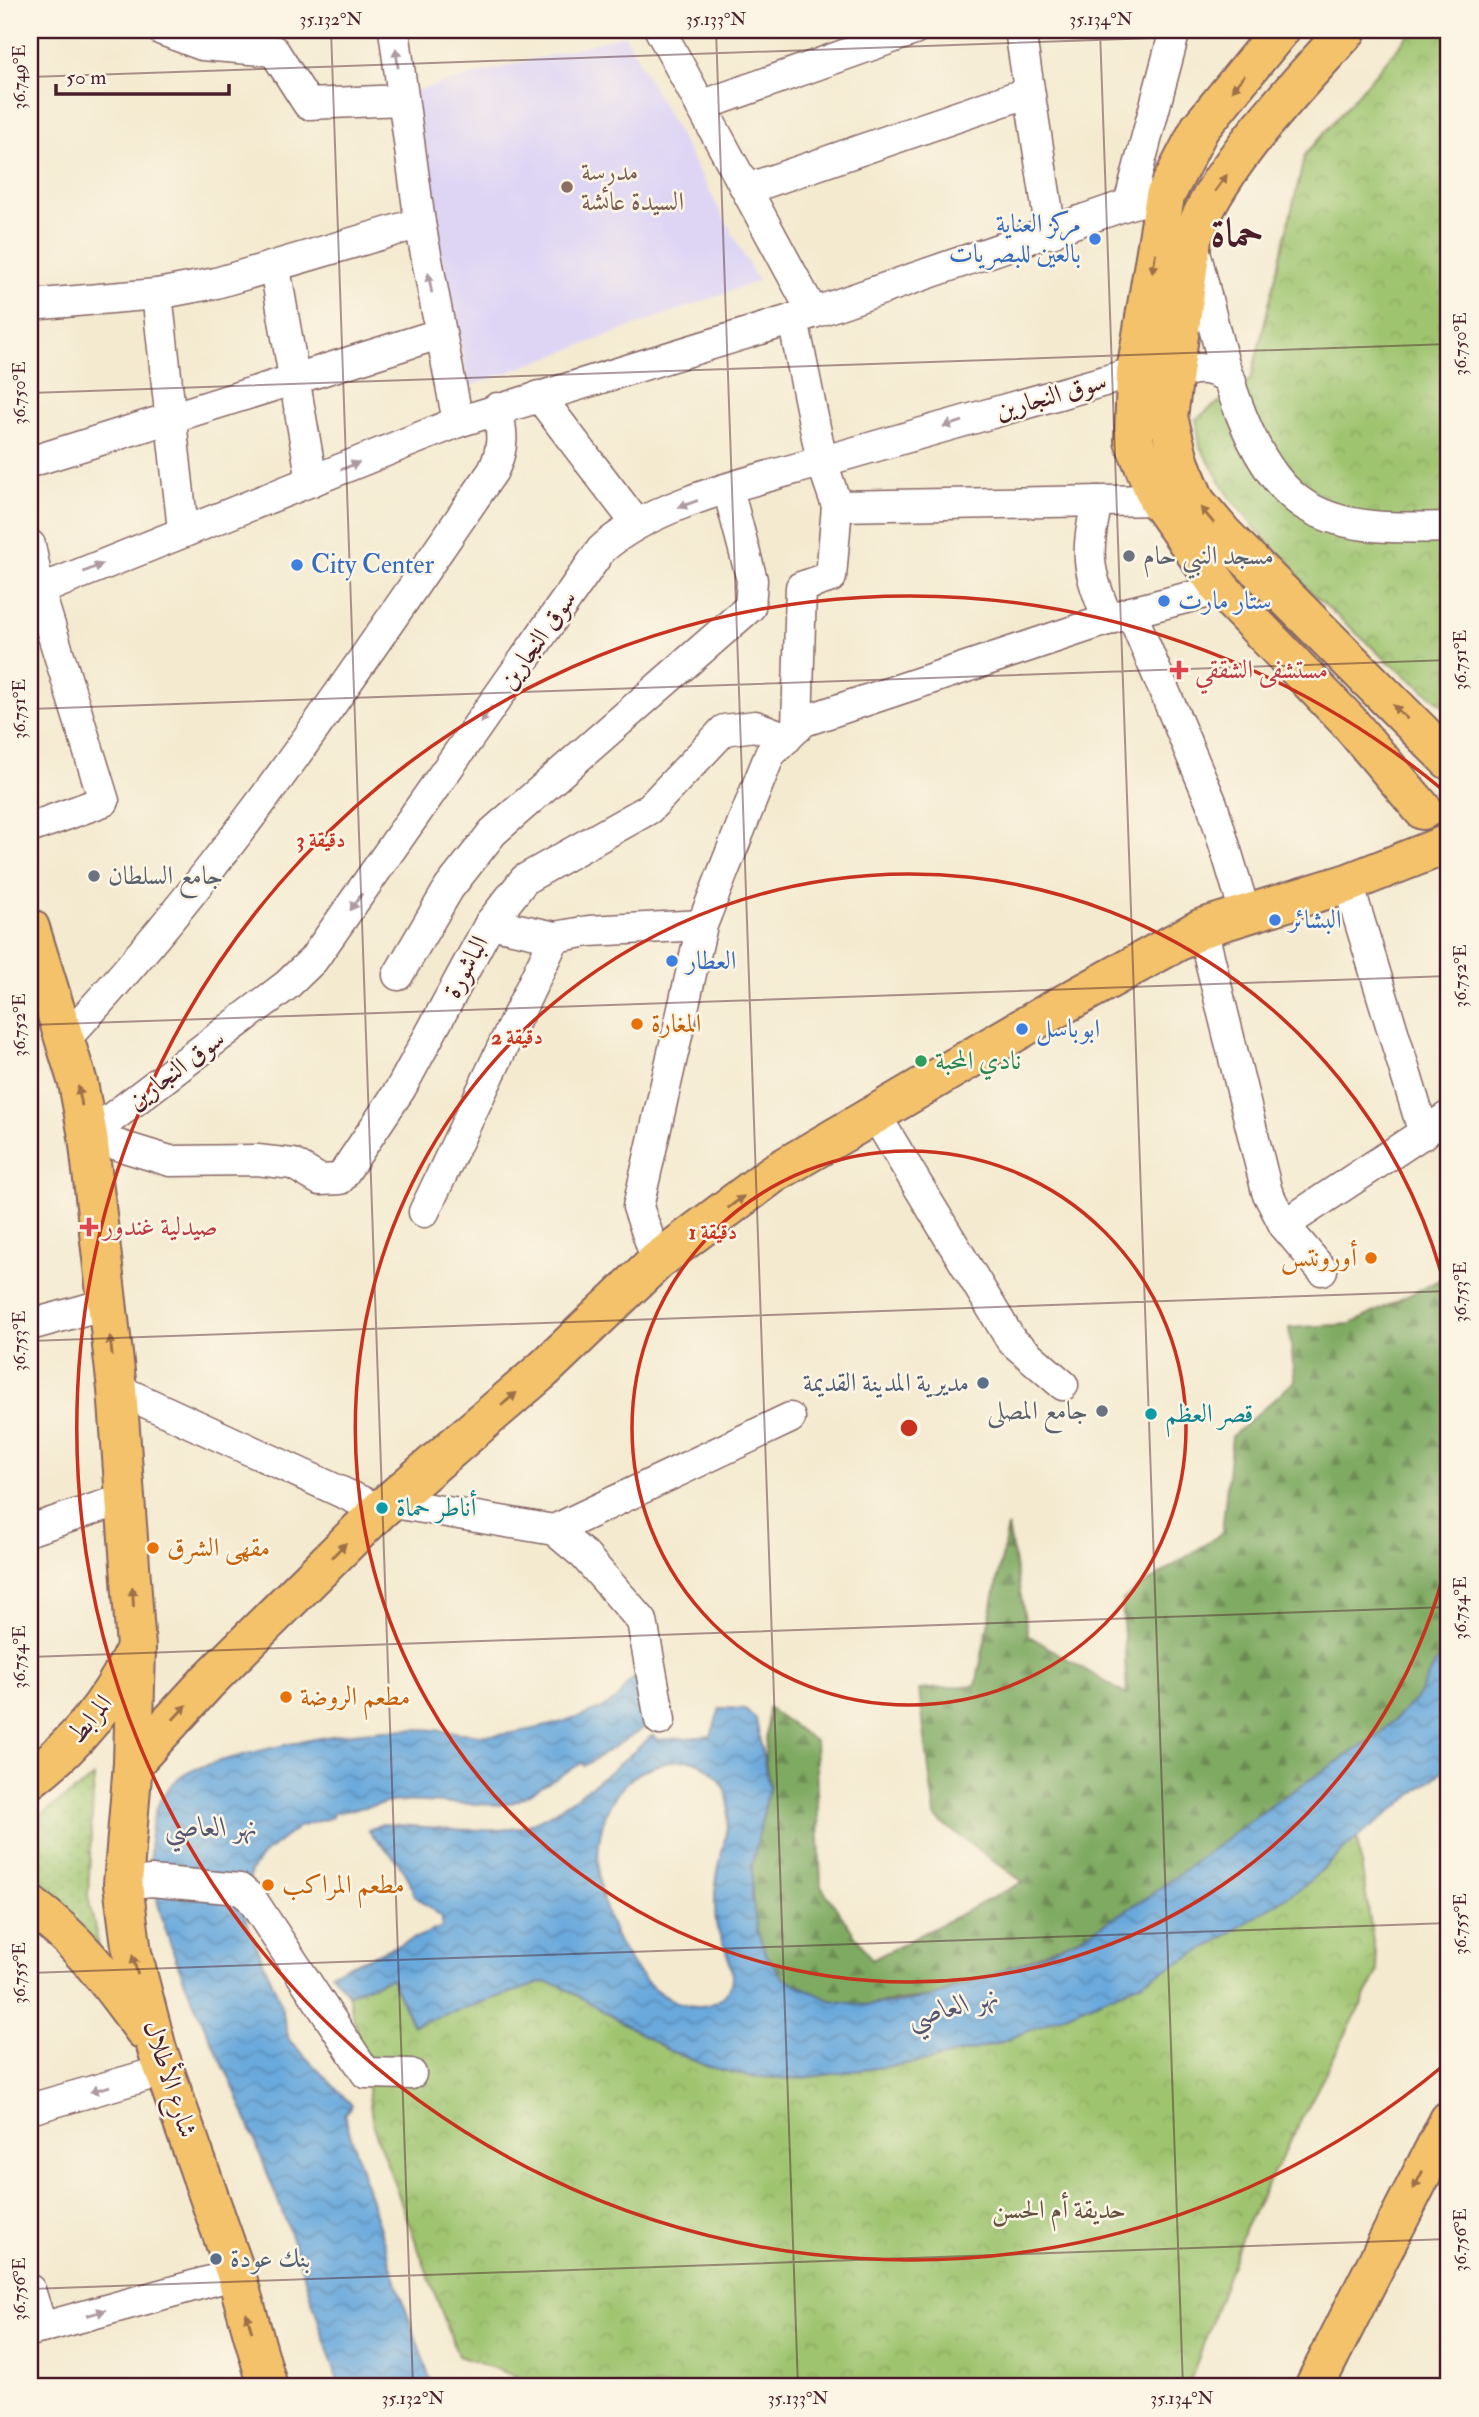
<svg xmlns="http://www.w3.org/2000/svg" width="1479" height="2417" font-family="'IM FELL Double Pica',Amiri,serif">
	<defs>
		<pattern id="grass-dots" width="8" height="8" patternUnits="userSpaceOnUse" patternTransform="scale(1.75)"><rect width="8" height="8" fill="#9fc46f"/><path d="M2 2h.1M6 6h.1" fill="none" stroke="#8aa860" stroke-width="1.8" stroke-linecap="round"/></pattern>
		<pattern id="forest-firs" width="22" height="20" patternUnits="userSpaceOnUse" patternTransform="scale(1.75)"><rect width="22" height="20" fill="#7faa62"/><path d="M5 1l3.5 6h-7zM16 11l3.5 6h-7z" fill="#6a8a51"/></pattern>
		<pattern id="park-crowns" width="20" height="18" patternUnits="userSpaceOnUse" patternTransform="scale(1.75)"><rect width="20" height="18" fill="#9fc46f"/><path d="M2 6a3 3 0 1 1 6 0M12 15a3 3 0 1 1 6 0" fill="none" stroke="#8aa860"/></pattern>
		<pattern id="water-waves" width="16" height="10" patternUnits="userSpaceOnUse" patternTransform="scale(1.75)"><rect width="16" height="10" fill="#69a9dc"/><path d="M0 5q4-4 8 0t8 0" fill="none" stroke="#5889b3"/></pattern>
	</defs>
	<rect width="100%" height="100%" fill="#fcf5e5"/>
	<filter id="ink" filterUnits="userSpaceOnUse"><feTurbulence type="fractalNoise" baseFrequency=".0143" numOctaves="2"/><feDisplacementMap in="SourceGraphic" scale="14" xChannelSelector="R" yChannelSelector="G"/><feConvolveMatrix kernelMatrix="1 2 1 2 8 2 1 2 1" color-interpolation-filters="sRGB"/></filter>
	<filter id="wash" filterUnits="userSpaceOnUse"><feTurbulence type="fractalNoise" baseFrequency=".00686" numOctaves="4" result="noise"/><feDisplacementMap in="SourceGraphic" scale="28" xChannelSelector="R" yChannelSelector="G"/><feGaussianBlur stdDeviation="1.57" result="paint"/><feColorMatrix in="noise" values="0 0 0 0 0 0 0 0 0 0 0 0 0 0 0 0 0 1.4 0 .05"/><feComposite in="paint" operator="in"/></filter>
	<g filter="url(#wash)">
		<rect width="100%" height="100%" fill="#f4ead0"/>
		<polygon fill="#ded5f5" points="625,35 758,281 470,386 407,93"/>
		<polygon fill="url(#grass-dots)" stroke="#74724d" stroke-width="2" points="94,1777 88,1896 105,1976 30,1892 30,1823"/>
		<polygon fill="url(#forest-firs)" stroke="#646446" stroke-width="2" points="1449,1275 1449,1637 1446,1647 1417,1698 1381,1733 1279,1800 1148,1897 1083,1936 981,1981 932,1997 864,2005 829,2000 805,1991 782,1977 766,1954 757,1930 752,1898 752,1865 769,1787 765,1759 768,1708 815,1741 821,1886 872,1960 1023,1882 935,1818 919,1690 976,1685 1008,1527 1028,1635 1127,1695 1122,1600 1222,1533 1232,1436 1295,1381 1289,1328 1351,1324"/>
		<g fill="url(#park-crowns)" stroke="#74724d" stroke-width="2">
			<polygon points="1413,30 1449,30 1449,710 1384,658 1303,585 1231,499 1200,447 1196,419 1251,379 1305,155"/>
			<polygon points="1357,1838 1378,1972 1245,2228 1188,2387 518,2387 516,2376 458,2356 373,2126 366,2073 348,1994 391,1978 413,2025 544,1982 560,1985 668,2050 710,2067 747,2076 795,2079 927,2061 997,2044 1138,1984 1304,1886"/>
		</g>
		<g fill="url(#water-waves)" stroke="#5a6484" stroke-width="2" fill-rule="evenodd">
			<path d="M 1449,1637 L 1449,1766 L 1357,1838 L 1304,1886 L 1203,1950 L 1138,1984 L 997,2044 L 927,2061 L 795,2079 L 747,2076 L 710,2067 L 668,2050 L 560,1985 L 544,1982 L 413,2025 L 391,1978 L 348,1994 L 331,1973 L 442,1927 L 442,1917 L 413,1895 C 411,1869 385,1849 368,1830 L 382,1824 C 424,1826 469,1833 511,1829 C 553,1824 620,1763 653,1735 L 659,1740 L 711,1736 L 720,1708 L 745,1709 L 756,1719 L 769,1787 L 752,1865 L 752,1898 L 757,1930 L 766,1954 L 782,1977 L 829,2000 L 864,2005 L 900,2003 L 932,1997 L 1031,1960 L 1083,1936 L 1148,1897 L 1279,1800 L 1381,1733 L 1417,1698 ZM 691,1760 C 708,1766 723,1778 727,1796 C 734,1824 715,1866 715,1896 C 715,1906 715,1919 717,1928 C 722,1944 736,1966 731,1984 C 728,1993 717,2003 708,2005 C 607,2023 530,1763 691,1760 Z"/>
			<path d="M 638,1677 L 641,1717 L 647,1726 L 584,1766 L 582,1763 L 517,1801 L 503,1805 L 396,1801 L 334,1813 L 333,1817 L 298,1827 L 263,1854 L 251,1871 L 244,1909 L 249,1928 L 280,2001 L 289,2040 L 352,2105 L 344,2114 L 395,2278 L 433,2387 L 340,2387 C 318,2323 300,2256 275,2193 C 261,2157 248,2121 233,2086 C 203,2019 94,1826 187,1773 C 205,1763 227,1760 247,1754 C 303,1740 358,1729 416,1729 C 446,1729 475,1738 506,1734 C 533,1730 593,1717 615,1700 C 624,1693 626,1680 638,1677 Z"/>
		</g>
	</g>
	<g filter="url(#ink)">
		<g fill="none" stroke-linecap="round" stroke-linejoin="round">
			<g stroke="#866665" stroke-width="33">
				<g id="minor">
					<polyline points="162,30 202,45 274,51 308,104 402,100"/>
					<polyline points="394,30 420,223 458,422"/>
					<polyline points="660,30 813,313"/>
					<polyline points="1020,30 1051,233"/>
					<polyline points="701,106 914,30"/>
					<polyline points="747,189 1029,92"/>
					<polyline points="1129,204 1175,30"/>
					<path d="M 1194,248 C 1215,323 1237,466 1308,507 C 1349,531 1403,528 1449,527"/>
					<polyline points="275,268 312,481"/>
					<polyline points="157,294 183,530"/>
					<polyline points="30,305 157,294 216,283 420,223"/>
					<polyline points="793,319 822,462 837,506 831,577 801,587 797,728"/>
					<path d="M 1171,380 C 1191,365 1211,365 1231,381"/>
					<polyline points="539,396 636,523"/>
					<polyline points="30,462 439,334"/>
					<path d="M 1097,501 C 1085,559 1087,566 1108,620"/>
					<polyline points="837,506 1158,500"/>
					<polyline points="30,545 39,590 104,801 30,828"/>
					<polyline points="30,594 458,422 813,313 1129,204 1165,196"/>
					<polyline points="1131,612 1212,804 1245,913"/>
					<polyline points="1348,883 1424,1134"/>
					<polyline points="490,923 555,937 589,931 702,925"/>
					<polyline points="1202,928 1267,1192 1284,1225 1322,1270"/>
					<polyline points="398,975 449,888 493,832 750,607 752,580 728,489"/>
					<path d="M 66,1038 C 229,865 358,666 493,471 C 504,448 503,433 497,408"/>
					<polyline points="876,1116 1011,1340 1063,1385"/>
					<path d="M 88,1136 L 287,985 L 313,960 L 601,550 C 655,500 767,478 838,457 C 937,429 1037,400 1136,372"/>
					<polyline points="88,1136 170,1161 257,1160 293,1164 320,1180 340,1179 401,1088 490,923 525,879 649,809 724,730 755,726 787,738"/>
					<polyline points="424,1212 555,937"/>
					<polyline points="1284,1225 1449,1116"/>
					<polyline points="657,1261 638,1207 702,925 770,754 804,721 1131,612 1221,589"/>
					<polyline points="30,1325 106,1304"/>
					<polyline points="117,1389 380,1510"/>
					<polyline points="388,1502 554,1530 584,1555 642,1621 660,1720"/>
					<polyline points="30,1530 127,1498"/>
					<polyline points="554,1530 790,1418"/>
					<polyline points="123,1884 151,1881 240,1889 251,1898 366,2073 411,2074"/>
					<polyline points="30,2109 166,2070"/>
					<polyline points="30,2290 42,2328"/>
					<polyline points="30,2331 236,2274"/>
				</g>
			</g>
			<g stroke="#866665" stroke-width="42">
				<g id="major">
					<polyline points="1280,30 1200,128 1165,196 1136,372 1134,441 1158,500 1221,589 1348,721 1423,810"/>
					<path d="M 1347,30 C 1295,89 1218,165 1192,239 L 1168,417 L 1180,464 L 1196,502 L 1223,534 L 1449,760"/>
					<polyline points="30,928 78,1083 88,1136 117,1389 136,1647 133,1763 123,1884 132,1953 157,2049 236,2274 268,2387"/>
					<polyline points="133,1763 208,1681 380,1510 544,1369 657,1261 773,1174 1048,1013 1202,928 1348,883 1445,845"/>
					<path d="M 30,1779 C 76,1744 109,1704 134,1652"/>
					<path d="M 30,1905 C 80,1941 108,1981 144,2030"/>
					<polyline points="1314,2387 1449,2120"/>
				</g>
			</g>
			<use href="#minor" stroke="#fff" stroke-width="30"/>
			<use href="#major" stroke="#f3c26a" stroke-width="38"/>
		</g>
		<defs><path id="oneway-solid" d="M-6-.8H1V-3.2L6.5 0L1 3.2V.8H-6Z" transform="scale(1.75)"/></defs>
		<g fill="#ae9aa0">
			<use href="#oneway-solid" transform="translate(397 58) rotate(-96)"/>
			<use href="#oneway-solid" transform="translate(430 283) rotate(-100)"/>
			<use href="#oneway-solid" transform="translate(953 424) rotate(164)"/>
			<use href="#oneway-solid" transform="translate(350 466) rotate(-22)"/>
			<use href="#oneway-solid" transform="translate(688 504) rotate(160)"/>
			<use href="#oneway-solid" transform="translate(93 568) rotate(-23)"/>
			<use href="#oneway-solid" transform="translate(486 715) rotate(125)"/>
			<use href="#oneway-solid" transform="translate(356 902) rotate(125)"/>
			<use href="#oneway-solid" transform="translate(100 2089) rotate(164)"/>
			<use href="#oneway-solid" transform="translate(96 2313) rotate(-16)"/>
		</g>
		<g fill="#9e704a">
			<use href="#oneway-solid" transform="translate(1238 83) rotate(130)"/>
			<use href="#oneway-solid" transform="translate(1221 183) rotate(-54)"/>
			<use href="#oneway-solid" transform="translate(1154 263) rotate(99)"/>
			<use href="#oneway-solid" transform="translate(1207 515) rotate(-130)"/>
			<use href="#oneway-solid" transform="translate(1400 712) rotate(-136)"/>
			<use href="#oneway-solid" transform="translate(80 1096) rotate(-101)"/>
			<use href="#oneway-solid" transform="translate(736 1202) rotate(-37)"/>
			<use href="#oneway-solid" transform="translate(111 1346) rotate(-97)"/>
			<use href="#oneway-solid" transform="translate(509 1399) rotate(-40)"/>
			<use href="#oneway-solid" transform="translate(339 1550) rotate(-45)"/>
			<use href="#oneway-solid" transform="translate(133 1597) rotate(-93)"/>
			<use href="#oneway-solid" transform="translate(180 1712) rotate(-47)"/>
			<use href="#oneway-solid" transform="translate(135 1965) rotate(-105)"/>
			<use href="#oneway-solid" transform="translate(1418 2180) rotate(117)"/>
			<use href="#oneway-solid" transform="translate(249 2322) rotate(-106)"/>
		</g>
	</g>
	<path fill="none" stroke="#4a1f2b" stroke-width="2" stroke-opacity="0.45" d="M 331,30 L 413,2387M 716,30 L 798,2387M 1100,30 L 1183,2387M 30,77 L 1386,30M 30,393 L 1449,344M 30,709 L 1449,660M 30,1025 L 1449,976M 30,1341 L 1449,1291M 30,1657 L 1449,1607M 30,1973 L 1449,1923M 30,2289 L 1449,2239"/>
	<g fill="none" stroke="#c8321e" stroke-width="3.5">
		<circle cx="909" cy="1428" r="277"/>
		<path d="M1449 1553A554 554 0 1 1 1449 1303"/>
		<path d="M1444 2065A832 832 0 1 1 1444 791"/>
	</g>
	<circle fill="#8d6e63" stroke="#fcf5e5" stroke-width="2.5" cx="567" cy="187" r="7"/>
	<g fill="#3f7fe0" stroke="#fcf5e5" stroke-width="2.5">
		<circle cx="1095" cy="239" r="7"/>
		<circle cx="297" cy="565" r="7"/>
		<circle cx="1164" cy="601" r="7"/>
		<circle cx="1275" cy="920" r="7"/>
		<circle cx="672" cy="961" r="7"/>
		<circle cx="1022" cy="1029" r="7"/>
	</g>
	<g fill="#6b7280" stroke="#fcf5e5" stroke-width="2.5">
		<circle cx="1129" cy="556" r="7"/>
		<circle cx="94" cy="876" r="7"/>
		<circle cx="1102" cy="1411" r="7"/>
	</g>
	<g fill="#e0444e" stroke="#fcf5e5" stroke-width="2.5">
		<path d="M1175.5 659.5h7v7h7v7h-7v7h-7v-7h-7v-7h7z"/>
		<path d="M85.5 1216.5h7v7h7v7h-7v7h-7v-7h-7v-7h7z"/>
	</g>
	<g fill="#e8710a" stroke="#fcf5e5" stroke-width="2.5">
		<circle cx="637" cy="1024" r="7"/>
		<circle cx="1371" cy="1258" r="7"/>
		<circle cx="153" cy="1548" r="7"/>
		<circle cx="286" cy="1697" r="7"/>
		<circle cx="268" cy="1885" r="7"/>
	</g>
	<circle fill="#2e9e5b" stroke="#fcf5e5" stroke-width="2.5" cx="921" cy="1061" r="7"/>
	<g fill="#5c6f8a" stroke="#fcf5e5" stroke-width="2.5">
		<circle cx="983" cy="1383" r="7"/>
		<circle cx="216" cy="2259" r="7"/>
	</g>
	<g fill="#0f9aa8" stroke="#fcf5e5" stroke-width="2.5">
		<circle cx="1151" cy="1414" r="7"/>
		<circle cx="382" cy="1508" r="7"/>
	</g>
	<g text-anchor="middle" dominant-baseline="central" stroke-width="5" stroke-linejoin="round" paint-order="stroke">
		<g font-size="26" fill="#785e54" stroke="#fcf5e5" text-anchor="start">
			<text x="581" y="172">مدرسة<tspan x="581" dy="30">السيدة عائشة</tspan></text>
		</g>
		<g font-size="26" fill="#366cbe" stroke="#fcf5e5" text-anchor="start">
			<text x="1081" y="224" text-anchor="end">مركز العناية<tspan x="1081" dy="30">بالعين للبصريات</tspan></text>
			<text x="311" y="565">City Center</text>
			<text x="1178" y="601">ستار مارت</text>
			<text x="1289" y="920">البشائر</text>
			<text x="686" y="961">العطار</text>
			<text x="1036" y="1029">ابوباسل</text>
		</g>
		<g font-size="26" fill="#4a1f2b" stroke="#fcf5e5">
			<text transform="translate(1051 396) rotate(-16)">سوق النجارين</text>
			<text transform="translate(538 640) rotate(-55)">سوق النجارين</text>
			<text transform="translate(466 967) rotate(-62)">الباشورة</text>
			<text transform="translate(176 1070) rotate(-37)">سوق النجارين</text>
			<text transform="translate(90 1719) rotate(-51)">المرابط</text>
			<text transform="translate(170 2079) rotate(72)">شارع الأطلال</text>
		</g>
		<g font-size="26" fill="#5b616d" stroke="#fcf5e5" text-anchor="start">
			<text x="1143" y="556">مسجد النبي حام</text>
			<text x="108" y="876">جامع السلطان</text>
			<text x="1088" y="1411" text-anchor="end">جامع المصلى</text>
		</g>
		<g font-size="26" fill="#be3a42" stroke="#fcf5e5" text-anchor="start">
			<text x="1195" y="670">مستشفى الشققي</text>
			<text x="103" y="1227">صيدلية غندور</text>
		</g>
		<g font-size="26" fill="#c56008" stroke="#fcf5e5" text-anchor="start">
			<text x="651" y="1024">المغارة</text>
			<text x="1357" y="1258" text-anchor="end">أورونتس</text>
			<text x="167" y="1548">مقهى الشرق</text>
			<text x="300" y="1697">مطعم الروضة</text>
			<text x="282" y="1885">مطعم المراكب</text>
		</g>
		<g font-size="26" fill="#27864d" stroke="#fcf5e5" text-anchor="start">
			<text x="935" y="1061">نادي المحبة</text>
		</g>
		<g font-size="26" fill="#4e5e75" stroke="#fcf5e5" text-anchor="end">
			<text x="969" y="1383">مديرية المدينة القديمة</text>
			<text x="230" y="2259" text-anchor="start">بنك عودة</text>
		</g>
		<g font-size="26" fill="#0d838f" stroke="#fcf5e5" text-anchor="start">
			<text x="1165" y="1414">قصر العظم</text>
			<text x="396" y="1508">أناطر حماة</text>
		</g>
		<g font-size="26" fill="#64513f" stroke="#fcf5e5">
			<text x="1059" y="2210">حديقة أم الحسن</text>
		</g>
		<g font-size="28" font-style="italic" fill="#565672" stroke="#fcf5e5">
			<text x="211" y="1827">نهر العاصي</text>
			<text transform="translate(953 2007) rotate(-15)">نهر العاصي</text>
		</g>
		<g font-size="40" font-weight="bold" fill="#4a1f2b" stroke="#fcf5e5">
			<text x="1237" y="233">حماة</text>
		</g>
	</g>
	<circle cx="909" cy="1428" r="10" fill="#c8321e" stroke="#fcf5e5" stroke-width="3.5"/>
	<g font-size="21" text-anchor="middle" font-weight="bold" fill="#c8321e" stroke="#fcf5e5" stroke-width="5" stroke-linejoin="round" paint-order="stroke">
		<text x="321" y="847">3 دقيقة</text>
		<text x="517" y="1044">2 دقيقة</text>
		<text x="713" y="1239">1 دقيقة</text>
	</g>
	<rect width="1479" height="2417" fill="none" stroke="#fcf5e5" stroke-width="77"/>
	<path d="M56 84v10h173v-10" fill="none" stroke="#4a1f2b" stroke-width="3.5"/>
	<text x="66" y="84" font-size="21" fill="#4a1f2b" stroke="#fcf5e5" stroke-width="5" paint-order="stroke">50 m</text>
	<rect x="38" y="38" width="1402" height="2340" fill="none" stroke="#4a1f2b" stroke-width="2.5"/>
	<g font-size="18" text-anchor="middle" fill="#4a1f2b">
		<text x="331" y="25">35.132°N</text>
		<text x="716" y="25">35.133°N</text>
		<text x="1101" y="25">35.134°N</text>
		<text transform="translate(19 77) rotate(-90)" y="6">36.749°E</text>
		<text transform="translate(1460 344) rotate(-90)" y="6">36.750°E</text>
		<text transform="translate(19 393) rotate(-90)" y="6">36.750°E</text>
		<text transform="translate(1460 660) rotate(-90)" y="6">36.751°E</text>
		<text transform="translate(19 709) rotate(-90)" y="6">36.751°E</text>
		<text transform="translate(1460 976) rotate(-90)" y="6">36.752°E</text>
		<text transform="translate(19 1025) rotate(-90)" y="6">36.752°E</text>
		<text transform="translate(1460 1292) rotate(-90)" y="6">36.753°E</text>
		<text transform="translate(19 1341) rotate(-90)" y="6">36.753°E</text>
		<text transform="translate(1460 1608) rotate(-90)" y="6">36.754°E</text>
		<text transform="translate(19 1657) rotate(-90)" y="6">36.754°E</text>
		<text transform="translate(1460 1924) rotate(-90)" y="6">36.755°E</text>
		<text transform="translate(19 1973) rotate(-90)" y="6">36.755°E</text>
		<text transform="translate(1460 2240) rotate(-90)" y="6">36.756°E</text>
		<text transform="translate(19 2289) rotate(-90)" y="6">36.756°E</text>
		<text x="413" y="2404">35.132°N</text>
		<text x="798" y="2404">35.133°N</text>
		<text x="1182" y="2404">35.134°N</text>
	</g>
</svg>
